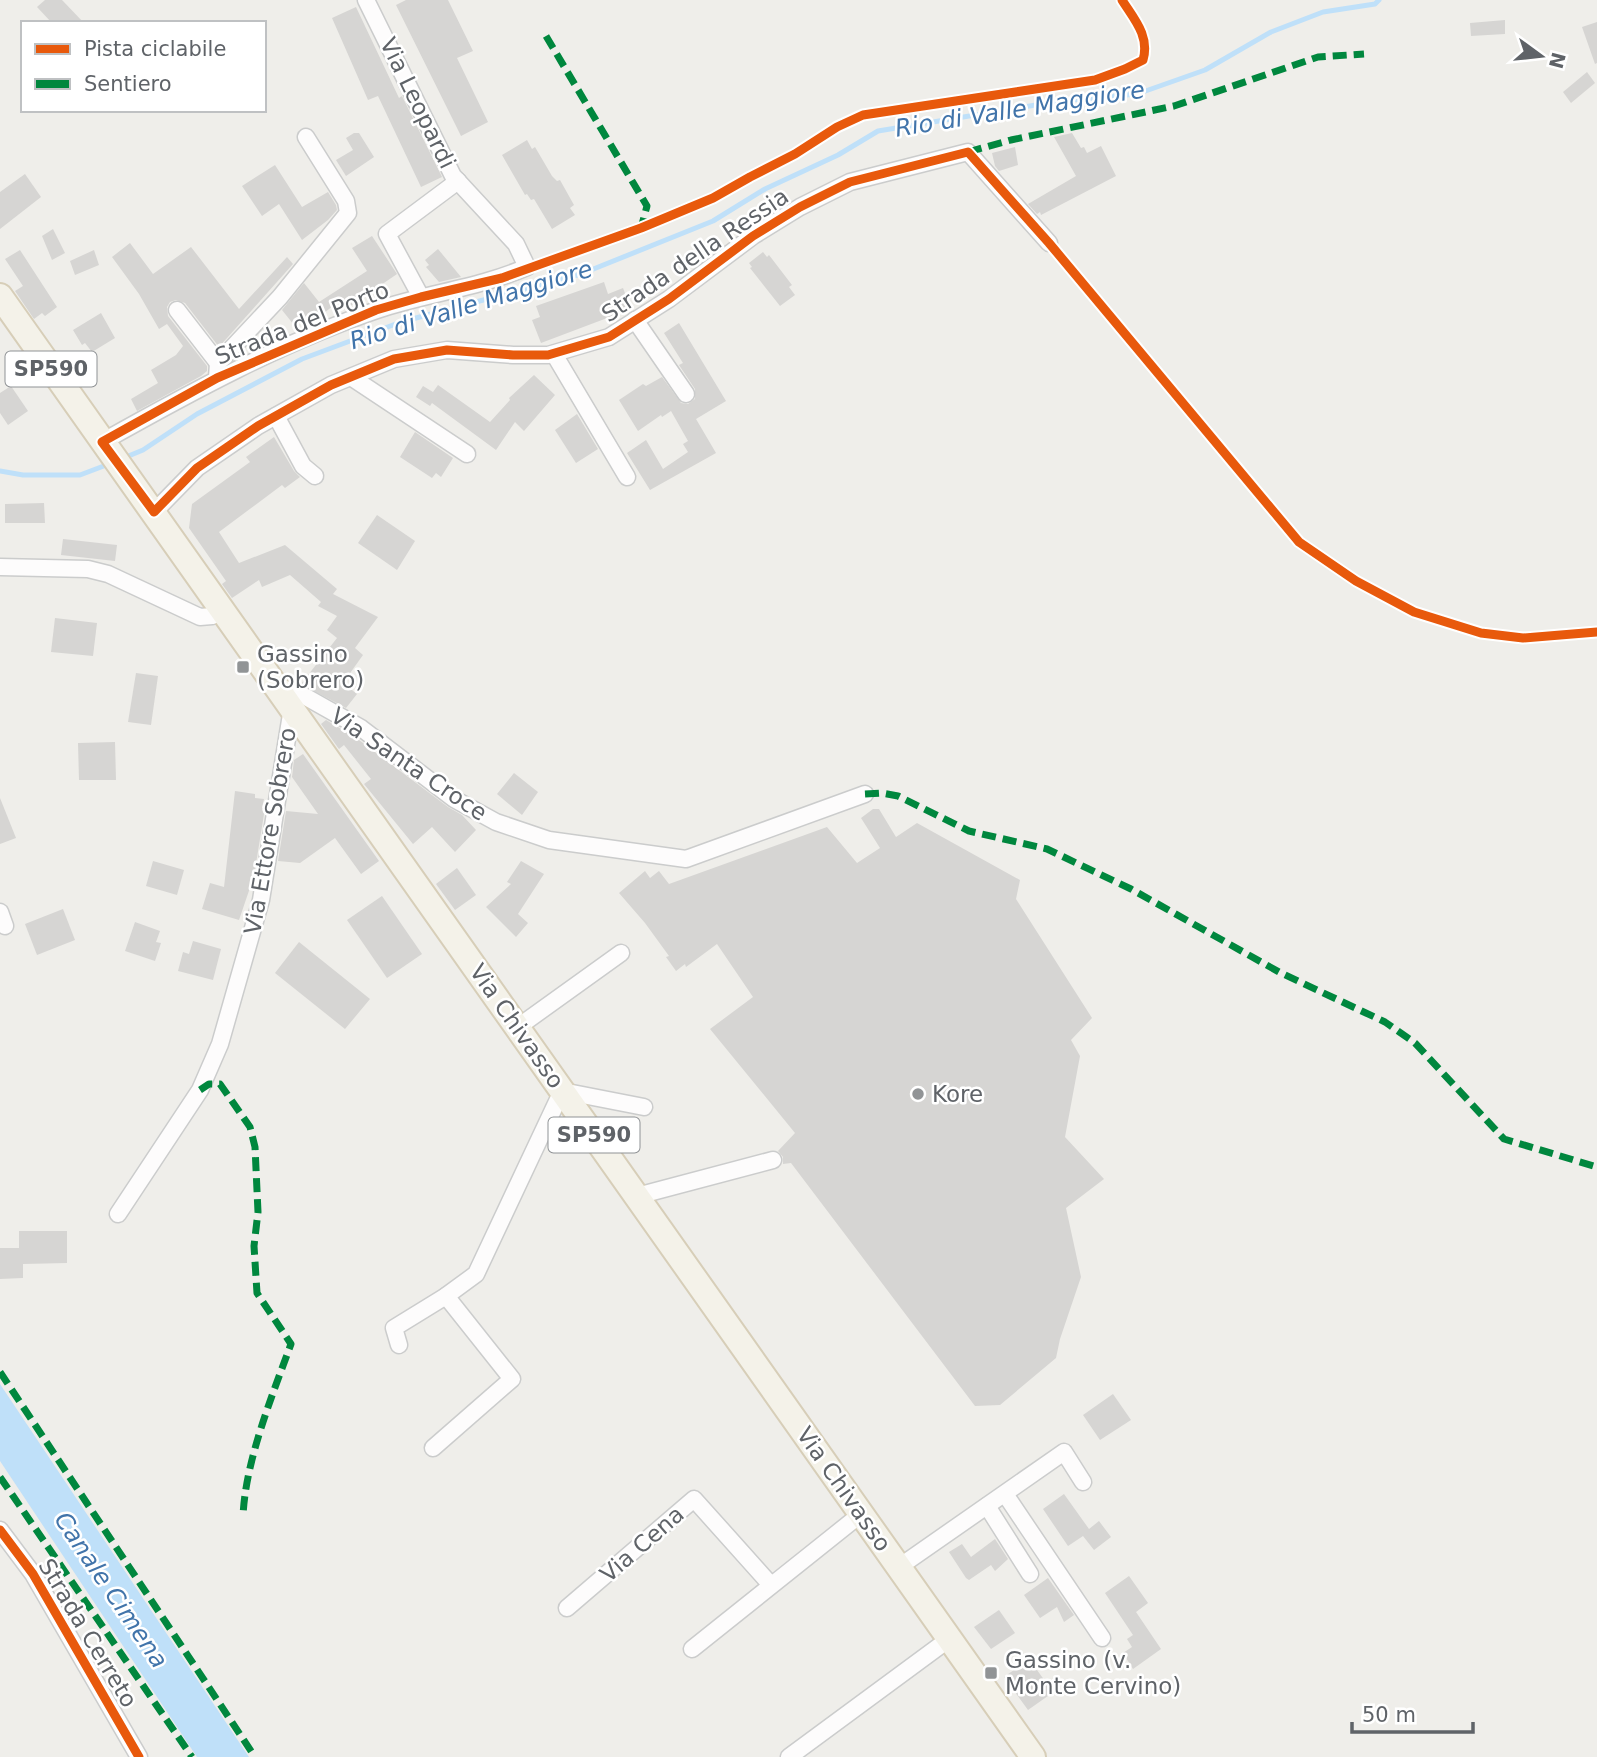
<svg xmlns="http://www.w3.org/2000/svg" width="1597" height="1757" font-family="'DejaVu Sans',sans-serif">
	<rect width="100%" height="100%" fill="#efeeea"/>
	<polygon fill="#bfe0f9" points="0,1384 249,1757 197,1757 0,1461"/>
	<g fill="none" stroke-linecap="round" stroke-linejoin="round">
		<g stroke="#bfe0f9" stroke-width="5">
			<polyline points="126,457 143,450 197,414 302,359 401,322 581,274 713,221 765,189 838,155 878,131 1060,101 1137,94 1205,70 1271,32 1323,12 1375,4 1379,0"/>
			<polyline points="0,471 23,475 80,475 109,464"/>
		</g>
	</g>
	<g fill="#d6d5d3">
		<polygon points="45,0 62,0 84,23 52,23 37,7"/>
		<polygon points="406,0 448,0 473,51 457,58 488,122 461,136 396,5"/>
		<polygon points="356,7 399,98 402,96 442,177 421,187 378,96 368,100 332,18"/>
		<polygon points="1505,20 1505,34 1471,36 1470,23"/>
		<polygon points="1597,22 1597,63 1595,64 1582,27"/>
		<polygon points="1587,72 1595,83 1571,103 1563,92"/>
		<polygon points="354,133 359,133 374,157 346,176 336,160 353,150 346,138"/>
		<polygon points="1072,133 1081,148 1084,147 1087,153 1101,146 1116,176 1041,215 1040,212 1037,214 1028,204 1076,176 1054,137"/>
		<polygon points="527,140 532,149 535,147 552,176 557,181 560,180 574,205 570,208 575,215 552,229 534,199 531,200 527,194 525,195 502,155"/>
		<polygon points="1015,147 1018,165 999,171 995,166 992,153"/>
		<polygon points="275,165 302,207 328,192 336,205 337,210 328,220 302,240 279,204 262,216 242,186"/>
		<polygon points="25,174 41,197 0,229 0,192"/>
		<polygon points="53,229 65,253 52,260 42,236"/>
		<polygon points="372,236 397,274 346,309 340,300 312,323 305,316 294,325 282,310 304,283 319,302 367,271 352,248"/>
		<polygon points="130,243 153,274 191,247 239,309 287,257 293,264 219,347 185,303 176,300 170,302 167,307 168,316 207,366 207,371 201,376 137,411 131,399 158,383 151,370 176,355 183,346 167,324 159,329 139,294 112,257"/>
		<polygon points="438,249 461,277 439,282 426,267 429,265 425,260"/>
		<polygon points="20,250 57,307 45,316 42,313 34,319 15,291 23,286 5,259"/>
		<polygon points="94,250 99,265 75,275 70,261"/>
		<polygon points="763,252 767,257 769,255 792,285 789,287 795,295 780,306 750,268 752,267 749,263"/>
		<polygon points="604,282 608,294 623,288 631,309 541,343 532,320 540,317 536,306"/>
		<polygon points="101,313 115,338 92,352 85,343 82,345 73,330"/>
		<polygon points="679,323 726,401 696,419 716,453 650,490 627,453 646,440 663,469 688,452 683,444 688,441 671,411 662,417 661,415 638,431 619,400 643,384 646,386 662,377 681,403 688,404 695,399 695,389 679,365 683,363 664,333"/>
		<polygon points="534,375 555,395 524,431 515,422 496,450 432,403 430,406 416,397 423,386 433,392 438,385 490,422 510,400 509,398"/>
		<polygon points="11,386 28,411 8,425 0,413 0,393"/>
		<polygon points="577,414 598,449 576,463 555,430"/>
		<polygon points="415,432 453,458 441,477 436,473 432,478 400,457"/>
		<polygon points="274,437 294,471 300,477 285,488 282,485 219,532 239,563 285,545 337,589 333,594 378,617 355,648 363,655 343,683 357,694 346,708 301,684 337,638 327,630 337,616 318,606 321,602 290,575 262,587 259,580 232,598 222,584 226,581 189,528 192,504 250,462 246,457"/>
		<polygon points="44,503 45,523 5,523 5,504"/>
		<polygon points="377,515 415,541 397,570 358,543"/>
		<polygon points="63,539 117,545 115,561 61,555"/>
		<polygon points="55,618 97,623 93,656 51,652"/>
		<polygon points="136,673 158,676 151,725 128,722"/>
		<polygon points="326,720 355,737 448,807 462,815 476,830 455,852 432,827 413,844 364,784 371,779 344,745 339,749 321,724"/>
		<polygon points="115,742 116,780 79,780 78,743"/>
		<polygon points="303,754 379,861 361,874 335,838 300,863 278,861 286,811 318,814 292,777 294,760"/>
		<polygon points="514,773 538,792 522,815 497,794"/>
		<polygon points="235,791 255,794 255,798 264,799 262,808 265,808 254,876 239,920 202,909 210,883 224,887"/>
		<polygon points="0,798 16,838 0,844"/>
		<polygon points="873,809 879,809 896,837 917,823 1020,880 1016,899 1092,1018 1071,1040 1080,1056 1065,1137 1104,1179 1066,1208 1081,1277 1060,1339 1056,1358 1000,1405 975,1406 791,1163 783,1164 783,1157 778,1151 795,1133 710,1029 753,997 717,944 686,967 685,964 676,971 666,957 669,956 645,923 619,893 645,871 650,878 659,871 669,884 827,827 857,863 880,848 861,818"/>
		<polygon points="153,861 184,870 177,895 146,886"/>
		<polygon points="521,861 544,874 518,914 528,923 516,937 486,907 511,884 507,882"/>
		<polygon points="457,868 476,895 455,910 436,884"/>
		<polygon points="382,896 422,954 387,978 347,920"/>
		<polygon points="63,909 75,940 37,955 25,924"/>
		<polygon points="135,922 160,931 156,942 161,943 155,961 125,951"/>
		<polygon points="193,941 221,949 213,980 178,971 183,952 189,954"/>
		<polygon points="299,942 370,999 345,1029 275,973"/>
		<polygon points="19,1231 67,1231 67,1263 23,1264 23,1278 0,1279 0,1248 19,1248"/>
		<polygon points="1113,1394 1131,1420 1100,1440 1083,1415"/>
		<polygon points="1064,1494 1089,1529 1099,1521 1111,1537 1094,1550 1083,1536 1068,1546 1043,1509"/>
		<polygon points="995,1539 1008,1559 995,1571 991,1565 969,1580 966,1578 949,1552 962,1544 971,1557"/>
		<polygon points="1129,1576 1148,1603 1136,1612 1161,1649 1133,1669 1123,1653 1132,1647 1127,1639 1133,1635 1105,1593"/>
		<polygon points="1048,1578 1074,1615 1064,1622 1057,1607 1040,1618 1024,1595"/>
		<polygon points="999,1610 1015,1633 991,1649 974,1627"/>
		<polygon points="1029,1659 1045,1681 1048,1680 1055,1691 1028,1710 1004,1677"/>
	</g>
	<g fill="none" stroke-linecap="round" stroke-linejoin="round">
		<g stroke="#cbcccc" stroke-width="19">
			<g id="minor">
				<polyline points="421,297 387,234 458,181"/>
				<polyline points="177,310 218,363"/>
				<polyline points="635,320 686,394"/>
				<polyline points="554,354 627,477"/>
				<polyline points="351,377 467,454"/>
				<polyline points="217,378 218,363 280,297 348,213 346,201 306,137"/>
				<polyline points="276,416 303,466 315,476"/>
				<path d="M 102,442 C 191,392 281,343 377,310 C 427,293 479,288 527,267 L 516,244 L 453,176 L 366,0"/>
				<polyline points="154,512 197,468 258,426 331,385 394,359 447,350 513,355 548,355 609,337 669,299 753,236 800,207 850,182 968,152 1049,243"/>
				<polyline points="0,567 88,569 108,574 200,617 212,616 224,611"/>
				<polyline points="277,686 306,697 361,728 454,799 496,822 549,840 686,859 865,794"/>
				<polyline points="0,912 5,926"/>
				<polyline points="518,1027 621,953"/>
				<polyline points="637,1196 773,1160"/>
				<polyline points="118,1214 200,1090 220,1044 261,900 292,708"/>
				<polyline points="399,1345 394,1328 446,1296 476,1274 562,1091 644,1107"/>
				<polyline points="433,1448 512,1379 446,1296"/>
				<polyline points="1005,1494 1102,1638"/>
				<polyline points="987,1506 1030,1574"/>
				<polyline points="0,1530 33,1574 139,1757"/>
				<polyline points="899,1567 1064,1452 1083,1482"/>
				<polyline points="567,1608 694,1499 771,1585"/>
				<polyline points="692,1649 861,1514"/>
				<polyline points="789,1757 949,1639"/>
			</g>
		</g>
		<g stroke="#d7ceb8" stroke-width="28">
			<polyline id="primary" points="0,296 1033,1757"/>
		</g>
		<use href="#minor" stroke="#fdfcfc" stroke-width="16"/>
		<use href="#primary" stroke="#f4f2e9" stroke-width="24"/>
		<g stroke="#00873e" stroke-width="7" stroke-dasharray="14 7" stroke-linecap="butt">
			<polyline points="546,36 647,206 641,228"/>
			<polyline points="968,152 1011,140 1174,106 1318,57 1364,54"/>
			<polyline points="865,794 882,793 898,796 969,831 1047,849 1131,889 1279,972 1385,1022 1415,1043 1504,1139 1597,1167"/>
			<path d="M 200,1090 L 209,1084 L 220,1084 L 250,1127 L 255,1147 L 258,1212 L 254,1246 L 257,1293 L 291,1344 C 272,1396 245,1462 243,1517"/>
			<polyline points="0,1372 255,1757"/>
			<polyline points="0,1477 192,1757"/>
		</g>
		<g stroke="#fff" stroke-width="13">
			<g id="cycleway">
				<path d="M 1122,0 C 1134,19 1150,36 1143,60 L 1125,69 L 1095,80 L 863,115 L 837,127 L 795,154 L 750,177 L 713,198 L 641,228 L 502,278 L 421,297 L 376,310 L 217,378 L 102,442 L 154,512 L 197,468 L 258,426 L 331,385 L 394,359 L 447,350 L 513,355 L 548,355 L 609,337 L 669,299 L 753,236 L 800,207 L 850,182 L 968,152 L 1049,243 L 1299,542 L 1356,581 L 1414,612 L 1481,633 L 1523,638 L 1597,632"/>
				<polyline points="0,1530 33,1574 139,1757"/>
			</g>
		</g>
		<use href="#cycleway" stroke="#e8590c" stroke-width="9"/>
	</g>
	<g fill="#919496" stroke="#fff" stroke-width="2.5">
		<rect x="236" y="660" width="14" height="14" rx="3.5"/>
		<circle cx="918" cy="1094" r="7"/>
		<rect x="984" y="1666" width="14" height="14" rx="3.5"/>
	</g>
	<g text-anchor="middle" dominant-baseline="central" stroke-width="5" stroke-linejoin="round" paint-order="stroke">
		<g fill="#fff" stroke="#8f9295" stroke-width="2">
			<rect x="5.5" y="351.5" width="91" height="35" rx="5"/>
			<rect x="548.5" y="1117.5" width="91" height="35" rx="5"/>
		</g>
		<g font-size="21" font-weight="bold" fill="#5f6368">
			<text x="51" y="369">SP590</text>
			<text x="594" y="1135">SP590</text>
		</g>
		<g font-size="23" fill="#5f6368" stroke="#fff">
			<text transform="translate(418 103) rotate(64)">Via Leopardi</text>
			<text transform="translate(695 255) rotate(-34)">Strada della Ressia</text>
			<text transform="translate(302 323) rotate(-22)">Strada del Porto</text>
			<text transform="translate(409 764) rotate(34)">Via Santa Croce</text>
			<text transform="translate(270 831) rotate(-80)">Via Ettore Sobrero</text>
			<text transform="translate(517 1026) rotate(55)">Via Chivasso</text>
			<text transform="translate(844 1489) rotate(55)">Via Chivasso</text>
			<text transform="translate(642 1544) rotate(-41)">Via Cena</text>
			<text transform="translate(88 1633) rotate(59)">Strada Cerreto</text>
		</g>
		<g font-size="23" fill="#5f6368" stroke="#fff" text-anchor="start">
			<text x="257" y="654">Gassino<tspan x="257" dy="26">(Sobrero)</tspan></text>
			<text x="932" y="1094">Kore</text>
			<text x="1005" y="1660">Gassino (v.<tspan x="1005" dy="26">Monte Cervino)</tspan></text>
		</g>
		<g font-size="24" font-style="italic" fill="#4174aa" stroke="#fff">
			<text transform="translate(1020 109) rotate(-9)">Rio di Valle Maggiore</text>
			<text transform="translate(471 305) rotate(-17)">Rio di Valle Maggiore</text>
			<text transform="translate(111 1590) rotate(56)">Canale Cimena</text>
		</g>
	</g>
	<rect x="21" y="21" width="245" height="91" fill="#ffffff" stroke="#bfc1c3" stroke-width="2"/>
	<rect x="35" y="44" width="35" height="10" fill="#e8590c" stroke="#bfc1c3" stroke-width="2"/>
	<text x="84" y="56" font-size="21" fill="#5f6368">Pista ciclabile</text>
	<rect x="35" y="79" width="35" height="10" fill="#00873e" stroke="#bfc1c3" stroke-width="2"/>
	<text x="84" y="91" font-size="21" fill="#5f6368">Sentiero</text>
	<g transform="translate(1541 56) rotate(105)" stroke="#ffffff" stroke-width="5" paint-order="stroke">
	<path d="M0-5L12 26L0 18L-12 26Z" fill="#5f6368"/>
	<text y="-10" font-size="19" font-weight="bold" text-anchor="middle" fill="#5f6368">N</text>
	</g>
	<path d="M1352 1722v10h121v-10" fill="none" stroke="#5f6368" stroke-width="3.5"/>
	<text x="1362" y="1722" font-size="21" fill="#5f6368" stroke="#ffffff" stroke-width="5" paint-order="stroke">50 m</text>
</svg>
